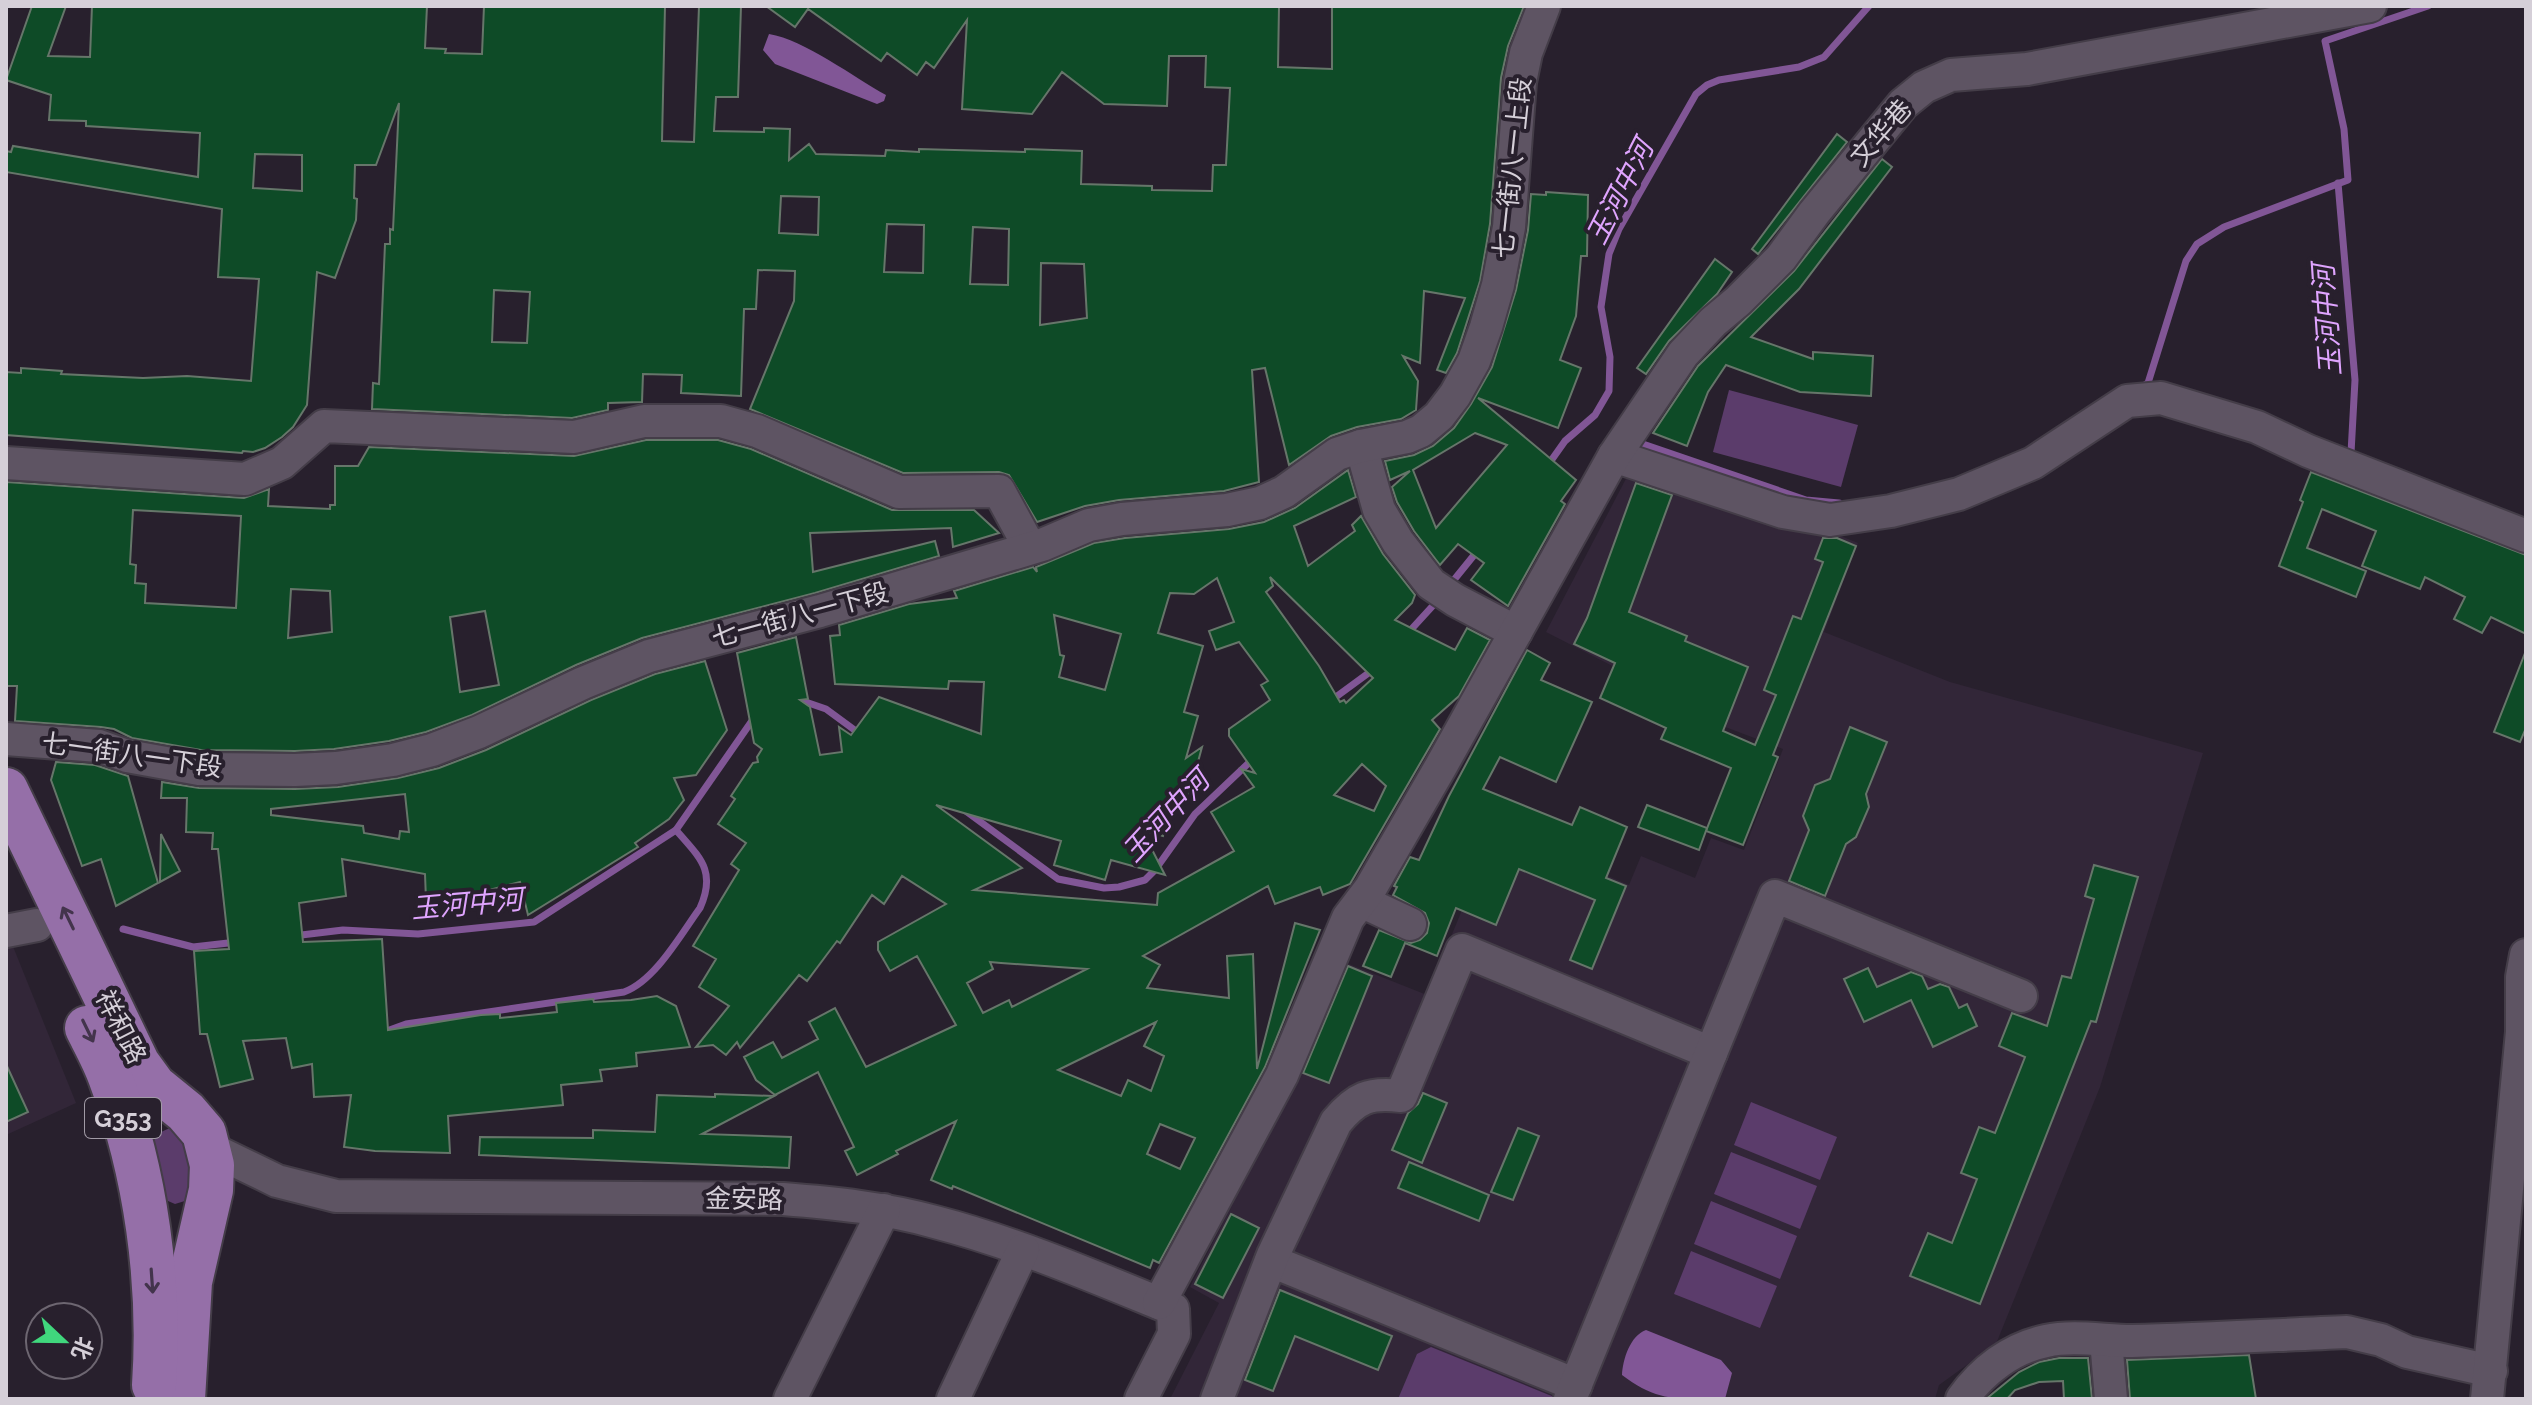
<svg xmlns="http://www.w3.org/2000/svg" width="2532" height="1405" font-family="Raleway,'Noto Sans SC',sans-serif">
	<rect width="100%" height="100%" fill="#28202d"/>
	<g fill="#322638">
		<polygon points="1630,471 1821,528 1858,543 1824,632 1950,682 2203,753 2100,1087 1996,1344 1939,1385 1935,1399 1170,1399 1219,1303 1190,1287 1299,1075 1344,962 1427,995 1462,910 1505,832 1629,885 1641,856 1695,878 1711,838 1744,850 1783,749 1678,709 1681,701 1546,632"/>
		<polygon points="10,939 76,1103 6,1135 6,940"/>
	</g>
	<g fill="#5b3c6b">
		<polygon points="1729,390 1858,425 1841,487 1713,452"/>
		<polygon points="1751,1102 1837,1137 1820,1180 1734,1145"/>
		<polygon points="174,1126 194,1136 188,1200 175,1204 161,1198 149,1147 159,1133"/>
		<polygon points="1731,1152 1817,1186 1800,1229 1714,1194"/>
		<polygon points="1711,1201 1797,1236 1780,1279 1694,1244"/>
		<polygon points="1691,1251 1777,1286 1760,1328 1674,1294"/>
		<polygon points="1431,1347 1554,1397 1554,1399 1398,1399 1417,1354"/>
	</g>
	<g fill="#815696">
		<path d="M 769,34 C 805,40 853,77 886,95 L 884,101 L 877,104 L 775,64 L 763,50 Z"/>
		<path d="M 1646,1330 L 1721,1360 L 1732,1373 L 1725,1399 C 1682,1399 1658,1403 1622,1375 C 1623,1359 1630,1336 1646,1330 Z"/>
	</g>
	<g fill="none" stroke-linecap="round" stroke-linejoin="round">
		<g stroke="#815696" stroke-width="7">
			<polyline points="2338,183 2355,380 2351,453"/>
			<polyline points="2142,387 2148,383 2186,261 2197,244 2224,227 2348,180 2344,129 2325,41 2428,6"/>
			<polyline points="1636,449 1640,443 1806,500 1839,503"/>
			<polyline points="1548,465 1565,441 1595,415 1609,391 1610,357 1601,307 1609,254 1619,229 1696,94 1707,85 1719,80 1799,67 1824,57 1869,6"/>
			<polyline points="1449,586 1479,549"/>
			<polyline points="1407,634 1439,599"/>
			<polyline points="794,698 826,709 860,734"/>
			<polyline points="1329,702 1374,669"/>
			<polyline points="963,809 1058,879 1104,888 1119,887 1145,880 1155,870 1195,814 1255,757"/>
			<polyline points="123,929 193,947 237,942"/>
			<polyline points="293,936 343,930 418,934 534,922 676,830 756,715"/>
			<path d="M 384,1032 L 406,1024 L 624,992 C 655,981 681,934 700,908 C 717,870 699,857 676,830"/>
		</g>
	</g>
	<g fill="#0e4b27" stroke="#66766a" stroke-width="2" fill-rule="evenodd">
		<path d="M 32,6 L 66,6 L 48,56 L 90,57 L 92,6 L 427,6 L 425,48 L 446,49 L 445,53 L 482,54 L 484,6 L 665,6 L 662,141 L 694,142 L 699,6 L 741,6 L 738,97 L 716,97 L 714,131 L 764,132 L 764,128 L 790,129 L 789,160 L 809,144 L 816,154 L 885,156 L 886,150 L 919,152 L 919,149 L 1025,152 L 1025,149 L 1082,151 L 1081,184 L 1152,186 L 1152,190 L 1212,191 L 1213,165 L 1226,165 L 1230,88 L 1205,87 L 1206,56 L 1169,56 L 1167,106 L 1104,104 L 1062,72 L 1032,114 L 962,109 L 967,20 L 934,68 L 926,62 L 917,75 L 887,53 L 881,61 L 808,9 L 795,27 L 766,6 L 1279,6 L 1278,67 L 1332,69 L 1332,6 L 1524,6 L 1508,46 L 1501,78 L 1490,224 L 1480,281 L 1457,353 L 1446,373 L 1437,370 L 1465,298 L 1424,291 L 1420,363 L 1403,356 L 1418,381 L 1416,410 L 1401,419 L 1357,427 L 1331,436 L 1289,465 L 1265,368 L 1252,370 L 1259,482 L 1224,491 L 1119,500 L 1085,506 L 1037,522 L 1009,475 L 999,472 L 903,473 L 750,409 L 794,301 L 795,271 L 758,270 L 756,309 L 744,309 L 741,396 L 681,393 L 682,375 L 643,374 L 642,402 L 608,403 L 608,410 L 572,418 L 372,409 L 373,383 L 379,384 L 385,244 L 390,244 L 390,229 L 393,230 L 399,103 L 376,165 L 355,165 L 354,198 L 357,199 L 356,220 L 335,278 L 317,272 L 307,405 L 293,427 L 282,437 L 265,448 L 253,452 L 243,451 L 242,453 L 6,435 L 6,372 L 21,373 L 21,368 L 62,371 L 61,374 L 143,378 L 187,376 L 251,381 L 259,279 L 218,277 L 222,209 L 6,172 L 6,151 L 11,152 L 13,146 L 198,177 L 200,133 L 86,126 L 86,121 L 49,120 L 51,95 L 6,80 ZM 255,154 L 302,155 L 302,191 L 253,188 ZM 781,196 L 819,197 L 818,235 L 779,233 ZM 887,224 L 924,225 L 923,273 L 884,272 ZM 973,227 L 1009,229 L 1008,285 L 970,284 ZM 1041,263 L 1084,264 L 1087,318 L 1040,325 ZM 494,290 L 530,292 L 527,343 L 492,342 Z"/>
		<polygon points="1837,134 1847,142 1758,254 1752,249"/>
		<polygon points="1882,159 1892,167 1799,289 1751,337 1813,359 1813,352 1873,356 1871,396 1800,392 1726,365 1708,392 1687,446 1653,433 1698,366 1794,271"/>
		<path d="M 1546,192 L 1588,195 L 1587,256 L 1581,256 L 1576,316 L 1560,360 L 1581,368 L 1558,428 L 1478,398 L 1576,480 L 1561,501 L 1565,504 L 1508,606 L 1471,580 L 1484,563 L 1458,544 L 1440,565 L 1414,531 L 1397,502 L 1392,487 L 1410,471 L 1390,480 L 1385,461 L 1414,455 L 1433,446 L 1454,428 L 1471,404 L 1492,367 L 1516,290 L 1528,230 L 1531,194 L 1546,195 ZM 1475,433 L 1507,445 L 1436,528 L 1413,470 Z"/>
		<polygon points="1715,259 1732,272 1717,294 1669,341 1646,374 1637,368"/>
		<path d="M 646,440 L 718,440 L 751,449 L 892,510 L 974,510 L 999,533 L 953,547 L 951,528 L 810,533 L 813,572 L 935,541 L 939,556 L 815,593 L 642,638 L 576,665 L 472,715 L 426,732 L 389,741 L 334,749 L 295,751 L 201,750 L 132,738 L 114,729 L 101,727 L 15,721 L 17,686 L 6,686 L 6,482 L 244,498 L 269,489 L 268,506 L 330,509 L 330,505 L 335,505 L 335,466 L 358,466 L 369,447 L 574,456 ZM 133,510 L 241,516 L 236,608 L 145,603 L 146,584 L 135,583 L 136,565 L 130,564 ZM 291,589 L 330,591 L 332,632 L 288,638 ZM 485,611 L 499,685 L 460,692 L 450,617 Z"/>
		<path d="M 1348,470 L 1356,497 L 1294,526 L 1308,566 L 1355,531 L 1352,525 L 1361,516 L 1383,554 L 1415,595 L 1412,603 L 1395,620 L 1455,650 L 1467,628 L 1490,640 L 1459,696 L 1432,720 L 1440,729 L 1350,884 L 1323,895 L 1320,887 L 1275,904 L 1268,886 L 1143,956 L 1160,965 L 1147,988 L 1229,998 L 1227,956 L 1253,954 L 1257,1069 L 1295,923 L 1320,930 L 1265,1067 L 1159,1263 L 1153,1260 L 1150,1268 L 953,1186 L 952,1189 L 931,1180 L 956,1121 L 896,1151 L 898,1154 L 857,1175 L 845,1151 L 854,1147 L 818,1072 L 775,1095 L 756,1080 L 744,1057 L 773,1042 L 782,1058 L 818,1039 L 809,1022 L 835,1008 L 866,1067 L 956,1025 L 917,956 L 890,971 L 878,950 L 878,942 L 946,904 L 902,876 L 884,904 L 872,895 L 840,943 L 837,941 L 807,981 L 799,975 L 740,1048 L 737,1042 L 726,1055 L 713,1045 L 696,1047 L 729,1006 L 699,987 L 716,959 L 693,946 L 739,870 L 731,864 L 746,843 L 718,824 L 735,799 L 731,796 L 753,763 L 758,762 L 757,757 L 762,749 L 754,743 L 737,653 L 796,637 L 808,699 L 800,700 L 810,707 L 820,755 L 842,752 L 839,727 L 851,735 L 879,697 L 981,734 L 984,682 L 949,681 L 948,689 L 835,684 L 830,636 L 840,635 L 839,625 L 909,604 L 957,598 L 954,591 L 1033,567 L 1037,572 L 1036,567 L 1094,543 L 1125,538 L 1229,529 L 1264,522 L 1295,508 ZM 1270,577 L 1373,678 L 1346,703 L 1344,700 L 1340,702 L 1319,666 L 1266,592 L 1273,586 ZM 1217,578 L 1234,622 L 1209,631 L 1216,650 L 1239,642 L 1268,681 L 1261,685 L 1270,700 L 1229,729 L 1229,736 L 1255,773 L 1241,769 L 1254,787 L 1211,812 L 1234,851 L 1158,893 L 1157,905 L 974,890 L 1022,868 L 936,805 L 1061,841 L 1054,865 L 1105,880 L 1111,860 L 1165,875 L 1142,830 L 1163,836 L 1175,796 L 1188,799 L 1202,747 L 1186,758 L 1198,716 L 1184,712 L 1203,646 L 1158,633 L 1170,593 L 1194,594 ZM 1054,615 L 1121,634 L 1105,690 L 1059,677 L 1064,656 L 1060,655 ZM 1362,764 L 1386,786 L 1374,811 L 1334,795 ZM 990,962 L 1001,963 L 1087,969 L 1012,1007 L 1009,1000 L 983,1013 L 967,983 L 993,969 ZM 1156,1022 L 1144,1046 L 1164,1056 L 1151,1091 L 1128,1080 L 1121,1096 L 1058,1070 ZM 1160,1124 L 1195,1138 L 1180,1169 L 1147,1154 Z"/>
		<polygon points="2311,472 2526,555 2526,634 2491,617 2482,633 2454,619 2465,597 2425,577 2420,589 2362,566 2376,531 2322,509 2307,548 2366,571 2356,597 2279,566 2303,502 2300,500"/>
		<polygon points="1636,483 1672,495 1629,612 1687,636 1685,641 1748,667 1723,731 1755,745 1776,695 1764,690 1793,616 1801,619 1823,562 1815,559 1823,538 1837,538 1856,546 1773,755 1778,757 1743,845 1706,831 1731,768 1661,739 1666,728 1600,698 1615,663 1574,644 1587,618"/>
		<polygon points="1527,650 1550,663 1541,680 1592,702 1556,782 1500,757 1483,789 1572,825 1580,807 1627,827 1606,878 1626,886 1592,969 1570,960 1595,900 1519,869 1496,925 1456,908 1437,956 1405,943 1391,977 1363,966 1379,930 1411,943 1420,940 1427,933 1429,923 1425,913 1393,895 1397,887 1394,886 1410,857 1419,860 1449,796"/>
		<polygon points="2525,653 2526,728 2520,742 2494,732"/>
		<path d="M 705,661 L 727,730 L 696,775 L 674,778 L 684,800 L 669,819 L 635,843 L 638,847 L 528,915 L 520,882 L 455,899 L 426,900 L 425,874 L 342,859 L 346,896 L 299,903 L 303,942 L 382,939 L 388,1030 L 481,1015 L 500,1014 L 500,1018 L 557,1012 L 556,1003 L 593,999 L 594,1002 L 631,1000 L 657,996 L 676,1006 L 690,1047 L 636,1053 L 637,1066 L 600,1070 L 602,1081 L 561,1085 L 563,1105 L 448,1116 L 450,1153 L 375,1151 L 344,1147 L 351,1095 L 314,1097 L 312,1064 L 292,1068 L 286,1038 L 243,1041 L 253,1079 L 220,1087 L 207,1034 L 200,1034 L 194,951 L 229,949 L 218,849 L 212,849 L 213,833 L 186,832 L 187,798 L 161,798 L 162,782 L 199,788 L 295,789 L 338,787 L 398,778 L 439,768 L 486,750 L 591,700 L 655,674 ZM 405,794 L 409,832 L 400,831 L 399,839 L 364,833 L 363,826 L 271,815 L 271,809 Z"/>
		<polygon points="1850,727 1887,742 1866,794 1869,807 1856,837 1846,844 1825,896 1789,881 1809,830 1803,816 1815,785 1830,779"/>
		<polygon points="56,762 95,765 128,776 158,883 116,906 101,859 82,866 51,780"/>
		<polygon points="1647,805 1707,828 1699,850 1638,827"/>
		<polygon points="161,834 180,871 160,882"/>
		<polygon points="2094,865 2138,877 2096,1022 2091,1021 1980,1304 1910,1276 1928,1233 1952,1243 1977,1179 1961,1173 1979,1127 1995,1133 2025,1057 1999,1046 2012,1013 2047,1026 2062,976 2071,978 2094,899 2085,896"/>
		<polygon points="1348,966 1372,976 1329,1083 1303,1073"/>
		<polygon points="1868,968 1877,987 1911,972 1922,976 1928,989 1940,984 1949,987 1959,1008 1967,1004 1977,1026 1933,1047 1911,1000 1864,1022 1844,979"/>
		<polygon points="6,1064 28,1112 6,1122"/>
		<polygon points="1423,1093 1447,1103 1422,1163 1392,1150 1408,1113 1418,1104"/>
		<polygon points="715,1094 774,1096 702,1134 791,1137 789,1168 479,1155 480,1137 593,1138 593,1130 655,1132 657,1095 715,1097"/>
		<polygon points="1518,1128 1539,1136 1513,1200 1491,1192"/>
		<polygon points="1409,1162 1489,1195 1479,1221 1398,1188"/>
		<polygon points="1231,1214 1259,1228 1223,1298 1195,1284"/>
		<polygon points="1280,1290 1392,1336 1378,1370 1295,1336 1273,1391 1245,1380"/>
		<polygon points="2249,1355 2256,1399 2130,1399 2127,1360"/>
		<polygon points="2059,1358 2088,1358 2092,1399 2064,1399 2063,1381 2039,1382 2015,1390 2007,1399 1986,1399 2019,1372 2039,1362"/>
	</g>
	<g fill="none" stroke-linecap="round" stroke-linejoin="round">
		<g stroke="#443d48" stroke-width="36">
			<g id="minor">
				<polyline points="1361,446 1379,510 1398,542 1431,584 1455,600 1516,632"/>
				<polyline points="1614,456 1783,512 1830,520 1891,511 1959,494 2033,463 2127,401 2161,398 2257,427 2308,451 2526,536"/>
				<polyline points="6,463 245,479 282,463 324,426 574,437 644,421 721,421 757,431 899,492 999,491 1030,548"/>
				<polyline points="6,739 99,746 127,756 199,769 295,770 336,768 393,760 432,750 479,732 583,683 649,656 820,611 1042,545 1089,525 1122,519 1227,510 1260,503 1284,492 1337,454 1361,446 1407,437 1421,431 1439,416 1455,395 1474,361 1486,327 1498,285 1509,227 1520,82 1526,53 1544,6"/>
				<polyline points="1361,901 1410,924"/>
				<polyline points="6,931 37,925"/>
				<path d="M 209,1148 L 277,1181 L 336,1196 L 783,1199 C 834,1203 885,1208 935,1222 C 1016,1243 1095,1277 1173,1309 L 1174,1334 L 1141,1399"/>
				<polyline points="1271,1261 1576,1385"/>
				<polyline points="1159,1303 1282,1075 1348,918 1370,889 1440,768 1614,456 1683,354 1713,322 1738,301 1781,258 1814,213 1903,104 1924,87 1951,75 2027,69 2370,6"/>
				<polyline points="2106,1340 2111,1399"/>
				<polyline points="790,1399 884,1210"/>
				<polyline points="953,1399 1023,1250"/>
				<path d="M 1217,1399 L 1273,1255 L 1336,1122 C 1356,1098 1369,1092 1401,1096 L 1462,950 L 1711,1053"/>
				<polyline points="1570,1399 1775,896 2021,996"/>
				<path d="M 1962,1399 C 1982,1371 2011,1348 2046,1341 C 2073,1335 2105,1341 2132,1341 C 2204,1339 2276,1335 2347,1332 L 2381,1340 L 2407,1352 L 2491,1371"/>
				<polyline points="2487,1399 2522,1032 2522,977 2526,955"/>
			</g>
		</g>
		<g stroke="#443d48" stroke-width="48">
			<g id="highway">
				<polyline points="6,790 138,1064 154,1086 186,1112 204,1133 212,1165 211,1190 190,1282 183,1399"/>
				<path d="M 87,1028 C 95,1044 104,1060 110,1077 C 146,1173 161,1283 154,1385"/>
			</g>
		</g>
		<use href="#minor" stroke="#5e5463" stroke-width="32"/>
		<use href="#highway" stroke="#956fa8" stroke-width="44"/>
	</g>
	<defs><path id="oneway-shaft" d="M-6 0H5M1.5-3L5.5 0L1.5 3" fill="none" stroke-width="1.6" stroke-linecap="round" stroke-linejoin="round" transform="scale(2)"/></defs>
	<g stroke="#43344c">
		<use href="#oneway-shaft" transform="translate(68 918) rotate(-116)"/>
		<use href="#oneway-shaft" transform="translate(88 1031) rotate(64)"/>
		<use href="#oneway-shaft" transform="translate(152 1281) rotate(86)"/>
	</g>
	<g text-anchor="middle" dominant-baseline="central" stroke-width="8" stroke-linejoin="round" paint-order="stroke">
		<rect fill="#28202d" stroke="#a19aa5" stroke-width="2" x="85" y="1098" width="76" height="40" rx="6"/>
		<g font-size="24" font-weight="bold" fill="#d5cfd8">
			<text x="123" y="1118">G353</text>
		</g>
		<g font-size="26" fill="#d5cfd8" stroke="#28202d">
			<text transform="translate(1881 133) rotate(-49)">文华巷</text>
			<text transform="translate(1512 168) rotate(-84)">七一街八一上段</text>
			<text transform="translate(800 615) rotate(-15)">七一街八一下段</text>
			<text transform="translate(132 755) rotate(8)">七一街八一下段</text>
			<text transform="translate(121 1027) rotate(63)">祥和路</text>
			<text transform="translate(744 1199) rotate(1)">金安路</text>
		</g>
		<g font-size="28" font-style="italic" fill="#dfa4fe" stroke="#28202d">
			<text transform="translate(1620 192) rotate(-63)">玉河中河</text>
			<text transform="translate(2327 320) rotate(-94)">玉河中河</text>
			<text transform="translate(1166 816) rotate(-47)">玉河中河</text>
			<text transform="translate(467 904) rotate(-5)">玉河中河</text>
		</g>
	</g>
	<rect width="2532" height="1405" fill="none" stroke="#d5cfd8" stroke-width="16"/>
	<g transform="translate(64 1341) rotate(112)"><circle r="38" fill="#28202d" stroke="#6d6671" stroke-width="2"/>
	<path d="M0-6L14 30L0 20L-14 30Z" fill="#40d77d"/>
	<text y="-12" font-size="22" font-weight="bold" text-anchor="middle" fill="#d5cfd8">北</text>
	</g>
</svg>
